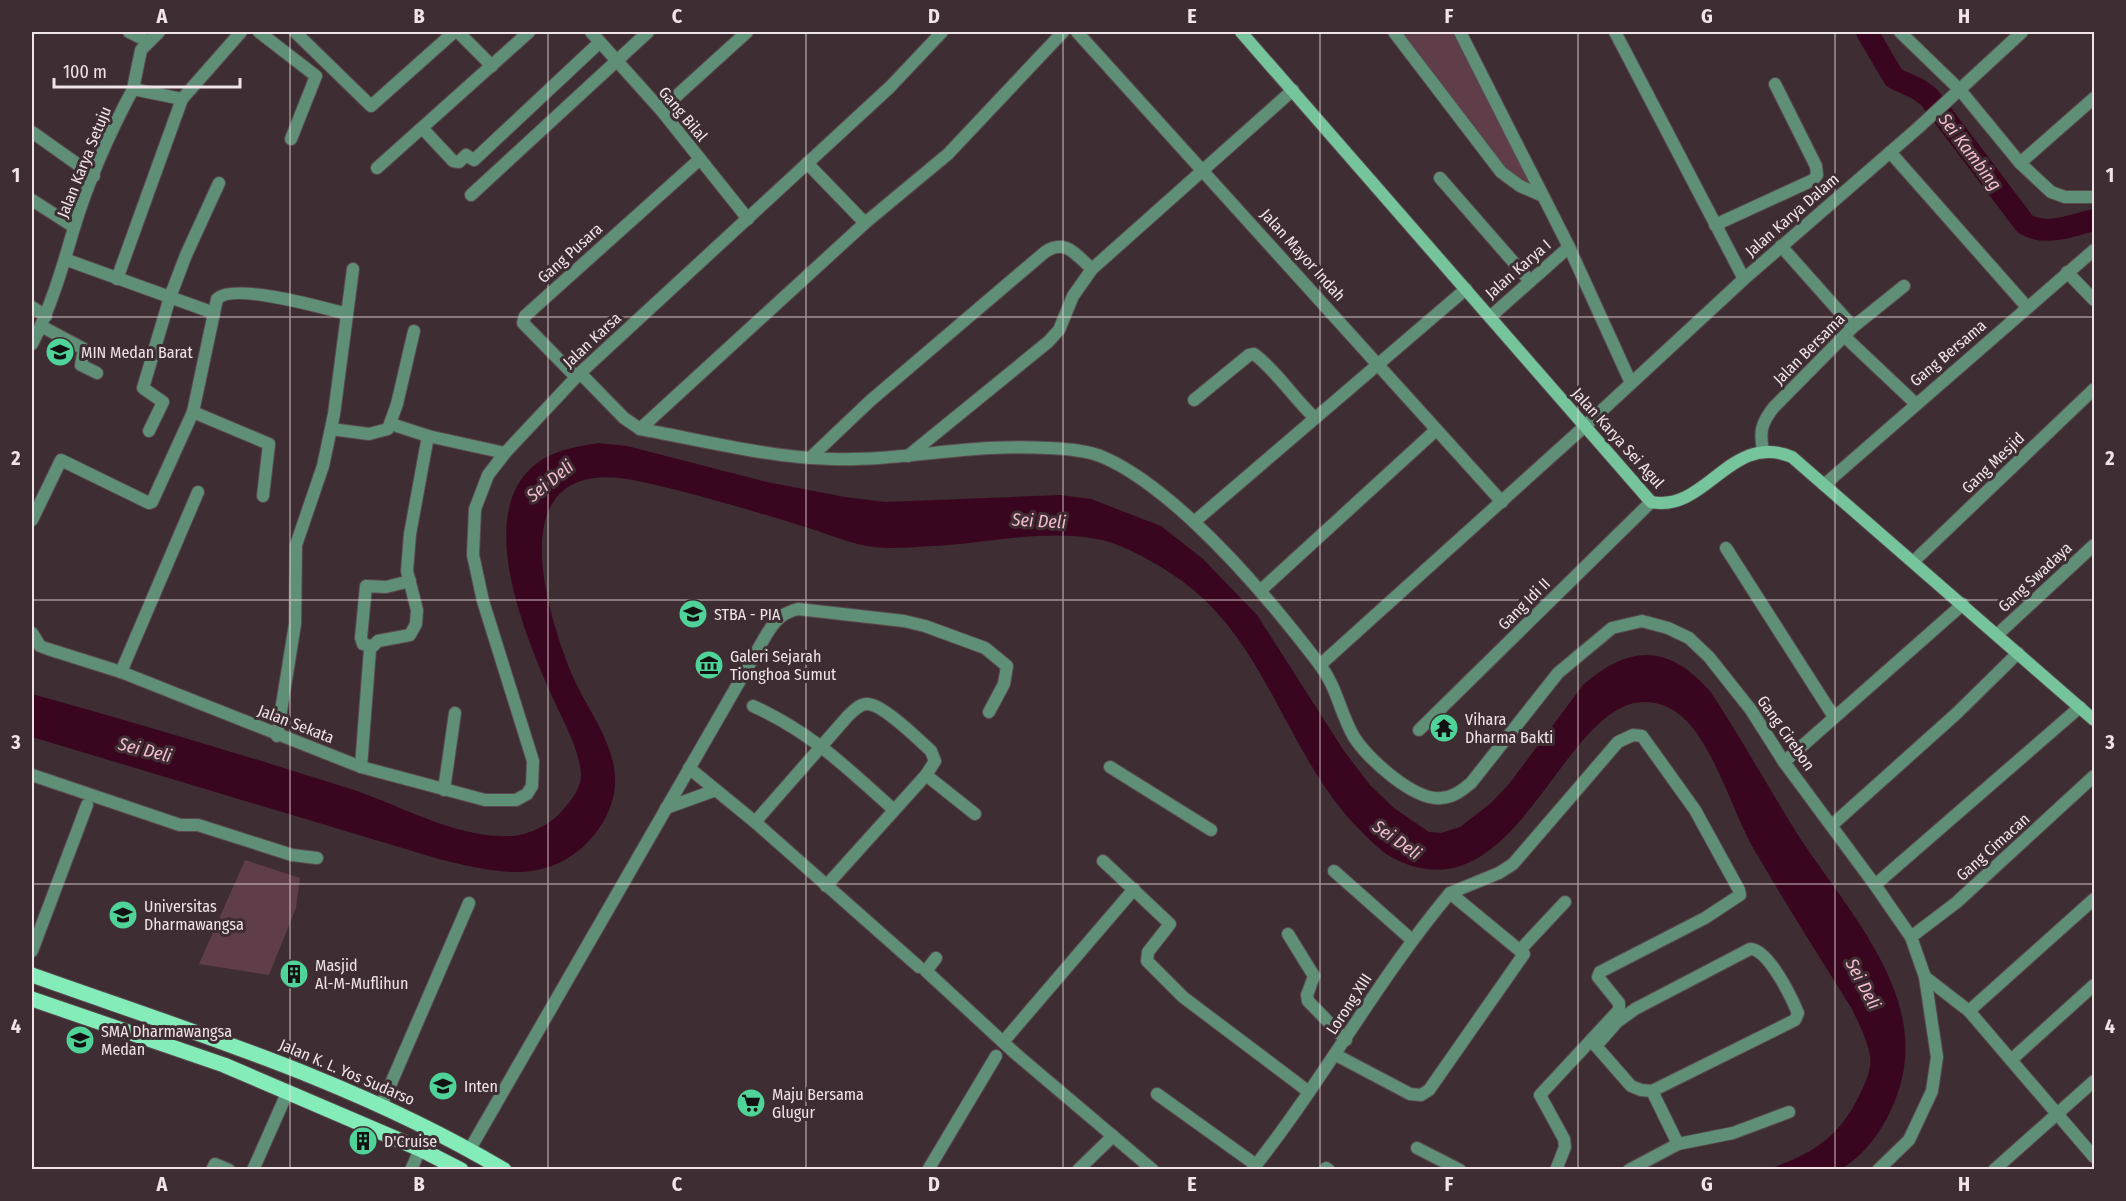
<svg xmlns="http://www.w3.org/2000/svg" width="2126" height="1201" font-family="'Fira Sans Condensed',sans-serif">
	<rect width="100%" height="100%" fill="#3e2d32"/>
	<g fill="#5f3d49">
		<polygon points="1395,32 1458,32 1537,188 1509,178"/>
		<polygon points="245,860 300,878 296,908 269,975 199,964"/>
	</g>
	<path fill="#3a061f" d="M 598,443 L 627,446 L 767,482 L 845,497 L 885,502 L 1060,495 L 1091,499 L 1161,526 L 1203,559 L 1257,615 L 1344,751 L 1370,785 L 1394,808 L 1429,832 L 1441,833 L 1460,827 L 1491,803 L 1509,784 L 1583,685 C 1630,644 1668,644 1710,691 C 1741,738 1768,787 1798,835 C 1849,914 1937,1002 1894,1103 C 1883,1130 1865,1155 1841,1169 L 1769,1169 C 1814,1153 1840,1137 1861,1092 C 1866,1081 1872,1069 1870,1056 C 1867,1039 1859,1024 1852,1009 C 1818,955 1784,901 1752,846 C 1733,810 1721,769 1698,735 C 1690,723 1678,711 1665,706 C 1568,667 1528,919 1399,861 C 1381,853 1370,840 1356,826 C 1289,756 1268,650 1191,588 C 1169,570 1130,547 1102,540 C 1049,528 988,543 934,546 C 912,547 889,550 867,546 C 845,542 823,532 802,526 C 760,513 716,500 673,489 C 645,483 613,472 584,480 C 511,500 551,622 570,670 C 584,706 617,743 615,784 C 614,806 602,828 587,843 C 543,886 493,872 439,859 L 32,737 L 32,694 C 140,724 247,756 354,790 C 404,807 458,839 512,836 C 528,835 550,825 561,812 C 570,802 582,788 581,773 C 578,745 562,719 551,694 C 525,635 468,502 545,458 C 561,449 580,446 598,443 Z"/>
	<g fill="none" stroke-linecap="round" stroke-linejoin="round">
		<path stroke="#3a061f" stroke-width="22" d="M 1867,32 L 1894,78 L 1918,89 L 1929,97 L 2025,224 C 2046,237 2072,225 2094,220"/>
		<g stroke="#5a4a4f" stroke-width="14">
			<g id="minor">
				<polyline points="129,32 147,41"/>
				<polyline points="259,32 316,76 291,139"/>
				<polyline points="295,32 371,106 454,32"/>
				<polyline points="458,32 492,66"/>
				<polyline points="591,32 661,110 748,219"/>
				<polyline points="1077,32 1502,502"/>
				<polyline points="1394,32 1501,172 1520,186 1543,196"/>
				<polyline points="1460,32 1569,247 1631,383"/>
				<polyline points="1615,32 1744,279"/>
				<polyline points="1900,32 1960,90 2020,163 2051,192 2065,197 2094,197"/>
				<polyline points="133,89 141,50 159,32"/>
				<polyline points="661,110 747,32"/>
				<polyline points="423,129 453,161 459,162 466,155 474,160 600,42"/>
				<polyline points="32,132 94,176"/>
				<polyline points="1890,152 2027,307"/>
				<polyline points="807,163 865,223"/>
				<polyline points="2020,163 2094,98"/>
				<polyline points="377,168 529,32"/>
				<polyline points="1440,178 1530,281"/>
				<polyline points="471,195 648,32"/>
				<polyline points="32,200 74,227"/>
				<polyline points="1715,225 1813,180 1817,175 1816,166 1775,84"/>
				<polyline points="1781,246 1853,327"/>
				<polyline points="2067,272 2094,300"/>
				<polyline points="117,279 182,99"/>
				<polyline points="32,307 46,316"/>
				<path d="M 214,313 L 217,299 C 233,282 324,308 347,314"/>
				<polyline points="1490,317 1569,247"/>
				<polyline points="41,326 84,349 81,365 97,373"/>
				<polyline points="1844,336 1915,403"/>
				<path d="M 32,344 C 51,307 62,269 74,228 C 88,182 110,132 133,89 L 182,99 L 241,32"/>
				<path d="M 580,373 L 624,418 L 640,429 C 701,440 771,458 832,459 C 904,461 975,443 1047,448 C 1065,449 1088,450 1105,458 C 1137,472 1169,499 1194,522 C 1240,565 1282,615 1320,665 C 1337,687 1340,713 1354,737 C 1367,758 1414,801 1441,798 C 1454,797 1461,791 1471,783 L 1558,673 L 1612,628 L 1642,621 L 1668,628 L 1689,638 L 1709,657 L 1751,710 L 1784,762 L 1875,885 L 1911,937 L 1925,977 L 1937,1057 L 1932,1091 L 1909,1140 L 1878,1170"/>
				<polyline points="576,377 523,323 525,316 700,159"/>
				<path d="M 1194,400 L 1249,355 L 1254,354 C 1277,371 1294,399 1315,418"/>
				<polyline points="193,412 269,444 263,496"/>
				<polyline points="391,424 428,436 505,453"/>
				<polyline points="331,429 369,434 388,429 397,404 414,331"/>
				<polyline points="640,429 865,223 948,154 1063,32"/>
				<polyline points="149,431 163,402 143,388 170,297 186,255 219,183"/>
				<path d="M 1763,450 C 1759,431 1762,422 1774,407 L 1853,327 L 1904,286"/>
				<polyline points="908,456 1048,342 1059,330 1073,296 1092,269 1293,90"/>
				<path d="M 810,458 L 870,401 L 1045,252 C 1066,238 1076,255 1092,269"/>
				<polyline points="1824,485 2094,250"/>
				<polyline points="32,520 61,460 149,503 152,502 193,412 214,313 67,260"/>
				<polyline points="1194,522 1466,289"/>
				<polyline points="1726,548 1834,717"/>
				<polyline points="1914,561 2094,389"/>
				<polyline points="1260,591 1436,430"/>
				<polyline points="32,633 40,646 48,649 121,672 361,767 485,800 516,800 527,794 532,786 533,761 483,601 473,555 475,509 488,475 505,453 580,373 890,87 942,32"/>
				<polyline points="1998,634 2094,545"/>
				<polyline points="371,646 363,644 361,638 366,586 386,587 410,581"/>
				<polyline points="1320,665 1585,426"/>
				<polyline points="121,672 198,492"/>
				<path d="M 753,706 C 812,733 846,767 894,810"/>
				<polyline points="1419,730 1651,502"/>
				<polyline points="277,736 295,624 296,545 323,466 334,414 353,269"/>
				<polyline points="1784,762 1963,604"/>
				<polyline points="361,767 370,649 378,641 410,635 416,624 417,610 407,571 410,534 428,436"/>
				<polyline points="1110,767 1211,830"/>
				<polyline points="689,768 755,822 919,967"/>
				<polyline points="32,775 180,825 198,825 292,855 317,858"/>
				<polyline points="444,790 455,713"/>
				<polyline points="666,808 716,790"/>
				<path d="M 755,822 L 847,717 C 852,712 858,705 866,704 C 881,702 919,740 931,751 L 935,761 L 926,775"/>
				<polyline points="1832,825 1957,713 2018,653"/>
				<polyline points="1103,861 1170,924 1148,952 1147,961 1183,997 1309,1092"/>
				<polyline points="1334,871 1412,940"/>
				<polyline points="1875,885 2080,707"/>
				<polyline points="826,886 926,775 975,814"/>
				<polyline points="1288,934 1314,976 1307,995 1308,1001 1346,1040"/>
				<polyline points="1911,937 1957,902 2094,776"/>
				<polyline points="1521,949 1565,902"/>
				<polyline points="32,951 87,805"/>
				<polyline points="936,958 926,971 1016,1054 1153,1170"/>
				<polyline points="1925,977 1969,1011 2094,1157"/>
				<polyline points="1969,1011 2094,899"/>
				<polyline points="1003,1042 1134,889"/>
				<polyline points="1336,1055 1410,1094 1421,1095 1429,1090 1524,954 1450,893 1499,873 1513,864 1618,742 1633,735 1642,736 1695,810 1739,890 1740,895 1705,918 1600,972 1598,977 1619,1003 1619,1010 1540,1095 1564,1139 1565,1147 1556,1170"/>
				<polyline points="2011,1060 2094,985"/>
				<path d="M 1652,1091 L 1795,1020 L 1798,1013 C 1791,996 1768,949 1750,949 L 1635,1009 L 1617,1022 L 1596,1046 L 1631,1086 L 1641,1090 L 1652,1091 L 1678,1144"/>
				<polyline points="1157,1094 1256,1165"/>
				<polyline points="382,1104 469,903"/>
				<polyline points="1417,1148 1460,1170"/>
				<path d="M 470,1149 L 757,651 C 768,632 775,614 798,609 L 904,621 L 925,626 L 985,648 L 1007,666 L 1004,684 L 989,712"/>
				<polyline points="1326,1168 1329,1170"/>
				<polyline points="212,1170 215,1164 229,1170"/>
				<polyline points="253,1170 288,1091"/>
				<polyline points="411,1170 420,1149"/>
				<polyline points="928,1170 996,1056"/>
				<polyline points="1078,1170 1113,1136"/>
				<path d="M 1252,1170 C 1323,1081 1377,980 1450,893"/>
				<polyline points="1629,1170 1678,1144 1733,1133 1789,1112"/>
			</g>
		</g>
		<g stroke="#5a4a4f" stroke-width="14">
			<g id="tertiary">
				<polyline points="1585,426 1744,279 1918,128 2022,32"/>
				<polyline points="1994,1170 2094,1081"/>
			</g>
		</g>
		<g stroke="#5a4a4f" stroke-width="14">
			<path id="secondary" d="M 1241,32 L 1651,502 C 1707,513 1730,431 1792,457 L 2094,720"/>
		</g>
		<g stroke="#5a4a4f" stroke-width="17">
			<g id="primary">
				<path d="M 32,975 C 192,1032 357,1082 504,1170"/>
				<polyline points="32,999 224,1065 420,1149 461,1170"/>
			</g>
		</g>
		<use href="#minor" stroke="#5f8f76" stroke-width="12"/>
		<use href="#tertiary" stroke="#5f8f76" stroke-width="12"/>
		<use href="#secondary" stroke="#75c49c" stroke-width="12"/>
		<use href="#primary" stroke="#84ecb9" stroke-width="15"/>
	</g>
	<path fill="none" stroke="#f0e4e8" stroke-width="1.5" stroke-opacity="0.55" d="M 290,32 L 290,1170M 548,32 L 548,1170M 806,32 L 806,1170M 1063,32 L 1063,1170M 1320,32 L 1320,1170M 1578,32 L 1578,1170M 1835,32 L 1835,1170M 32,317 L 2094,317M 32,600 L 2094,600M 32,884 L 2094,884"/>
	<defs>
		<g id="school-disc" transform="scale(1.5)"><circle r="9.5" fill="#4fd399" stroke="#3e2d32"/><path d="M0-5L7-2L0 1L-7-2ZM-4 1L0 2.5L4 1V4Q0 6-4 4Z" fill="#111"/></g>
		<g id="university-disc" transform="scale(1.5)"><circle r="9.5" fill="#4fd399" stroke="#3e2d32"/><path d="M0-5L7-2L0 1L-7-2ZM-4 1L0 2.5L4 1V4Q0 6-4 4Z" fill="#111"/></g>
		<g id="museum-disc" transform="scale(1.5)"><circle r="9.5" fill="#4fd399" stroke="#3e2d32"/><path d="M0-6L6-3V-2H-6V-3ZM-5-1h2V3h-2ZM-1-1h2V3h-2ZM3-1h2V3H3ZM-6 4H6V6H-6Z" fill="#111"/></g>
		<g id="temple-disc" transform="scale(1.5)"><circle r="9.5" fill="#4fd399" stroke="#3e2d32"/><path d="M0-6L5-2H3V0L6.5 2.5H4V6H1.5V3h-3V6H-4V2.5H-6.5L-3 0V-2H-5Z" fill="#111"/></g>
		<g id="building-disc" transform="scale(1.5)"><circle r="9.5" fill="#4fd399" stroke="#3e2d32"/><path d="M-4-6H4V6H1V3H-1V6H-4ZM-2.5-4.3h1.7v1.8h-1.7ZM.8-4.3h1.7v1.8H.8ZM-2.5-1h1.7V.8h-1.7ZM.8-1h1.7V.8H.8Z" fill="#111"/></g>
		<g id="supermarket-disc" transform="scale(1.5)"><circle r="9.5" fill="#4fd399" stroke="#3e2d32"/><path d="M-6-5.5h2.5l.6 2H6L4.5 2H-2.5L-4.4-4H-6ZM-1.5 3.2a1.3 1.3 0 1 0 .1 0ZM3 3.2a1.3 1.3 0 1 0 .1 0Z" fill="#111"/></g>
	</defs>
	<g fill-rule="evenodd">
		<use href="#school-disc" x="60" y="352"/>
		<use href="#university-disc" x="693" y="614"/>
		<use href="#museum-disc" x="709" y="665"/>
		<use href="#temple-disc" x="1444" y="728"/>
		<use href="#university-disc" x="123" y="915"/>
		<use href="#building-disc" x="294" y="974"/>
		<use href="#school-disc" x="80" y="1040"/>
		<use href="#school-disc" x="443" y="1086"/>
		<use href="#supermarket-disc" x="751" y="1103"/>
		<use href="#building-disc" x="363" y="1141"/>
	</g>
	<g text-anchor="middle" dominant-baseline="central" stroke-width="6" stroke-linejoin="round" paint-order="stroke">
		<g font-size="16" fill="#f0e4e8" stroke="#3e2d32">
			<text transform="translate(683 114) rotate(50)">Gang Bilal</text>
			<text transform="translate(84 162) rotate(-68)">Jalan Karya Setuju</text>
			<text transform="translate(1792 215) rotate(-41)">Jalan Karya Dalam</text>
			<text transform="translate(570 253) rotate(-42)">Gang Pusara</text>
			<text transform="translate(1303 255) rotate(48)">Jalan Mayor Indah</text>
			<text transform="translate(1518 269) rotate(-41)">Jalan Karya I</text>
			<text transform="translate(592 340) rotate(-43)">Jalan Karsa</text>
			<text transform="translate(1809 349) rotate(-45)">Jalan Bersama</text>
			<text transform="translate(1948 353) rotate(-40)">Gang Bersama</text>
			<text transform="translate(1618 438) rotate(48)">Jalan Karya Sei Agul</text>
			<text transform="translate(1993 463) rotate(-44)">Gang Mesjid</text>
			<text transform="translate(2035 577) rotate(-43)">Gang Swadaya</text>
			<text transform="translate(1524 604) rotate(-45)">Gang Idi II</text>
			<text transform="translate(296 724) rotate(21)">Jalan Sekata</text>
			<text transform="translate(1786 733) rotate(55)">Gang Cirebon</text>
			<text transform="translate(1993 847) rotate(-42)">Gang Cimacan</text>
			<text transform="translate(1349 1004) rotate(-57)">Lorong XIII</text>
			<text transform="translate(347 1072) rotate(23)">Jalan K. L. Yos Sudarso</text>
		</g>
		<g font-size="16" fill="#f0e4e8" stroke="#3e2d32" text-anchor="start">
			<text x="81" y="352">MIN Medan Barat</text>
			<text x="714" y="614">STBA - PIA</text>
			<text x="730" y="656">Galeri Sejarah<tspan x="730" dy="18">Tionghoa Sumut</tspan></text>
			<text x="1465" y="719">Vihara<tspan x="1465" dy="18">Dharma Bakti</tspan></text>
			<text x="144" y="906">Universitas<tspan x="144" dy="18">Dharmawangsa</tspan></text>
			<text x="315" y="965">Masjid<tspan x="315" dy="18">Al-M-Muflihun</tspan></text>
			<text x="101" y="1031">SMA Dharmawangsa<tspan x="101" dy="18">Medan</tspan></text>
			<text x="464" y="1086">Inten</text>
			<text x="772" y="1094">Maju Bersama<tspan x="772" dy="18">Glugur</tspan></text>
			<text x="384" y="1141">D'Cruise</text>
		</g>
		<g font-size="18" font-style="italic" fill="#f5bdd0" stroke="#3e2d32">
			<text transform="translate(1970 152) rotate(53)">Sei Kambing</text>
			<text transform="translate(550 481) rotate(-39)">Sei Deli</text>
			<text transform="translate(1039 521) rotate(3)">Sei Deli</text>
			<text transform="translate(145 750) rotate(14)">Sei Deli</text>
			<text transform="translate(1397 840) rotate(35)">Sei Deli</text>
			<text transform="translate(1863 984) rotate(62)">Sei Deli</text>
		</g>
	</g>
	<rect width="2126" height="1201" fill="none" stroke="#3e2d32" stroke-width="66"/>
	<path d="M54 78v9h186v-9" fill="none" stroke="#f0e4e8" stroke-width="3"/>
	<text x="63" y="78" font-size="18" fill="#f0e4e8" stroke="#3e2d32" stroke-width="4.5" paint-order="stroke">100 m</text>
	<rect x="33" y="33" width="2060" height="1135" fill="none" stroke="#f0e4e8" stroke-width="2"/>
	<g font-size="20" text-anchor="middle" font-weight="bold" fill="#f0e4e8">
		<text x="162" y="23">A</text>
		<text x="419" y="23">B</text>
		<text x="677" y="23">C</text>
		<text x="934" y="23">D</text>
		<text x="1192" y="23">E</text>
		<text x="1449" y="23">F</text>
		<text x="1707" y="23">G</text>
		<text x="1964" y="23">H</text>
		<text x="16" y="182">1</text>
		<text x="2110" y="182">1</text>
		<text x="16" y="465">2</text>
		<text x="2110" y="465">2</text>
		<text x="16" y="749">3</text>
		<text x="2110" y="749">3</text>
		<text x="16" y="1033">4</text>
		<text x="2110" y="1033">4</text>
		<text x="162" y="1191">A</text>
		<text x="419" y="1191">B</text>
		<text x="677" y="1191">C</text>
		<text x="934" y="1191">D</text>
		<text x="1192" y="1191">E</text>
		<text x="1449" y="1191">F</text>
		<text x="1707" y="1191">G</text>
		<text x="1964" y="1191">H</text>
	</g>
</svg>
